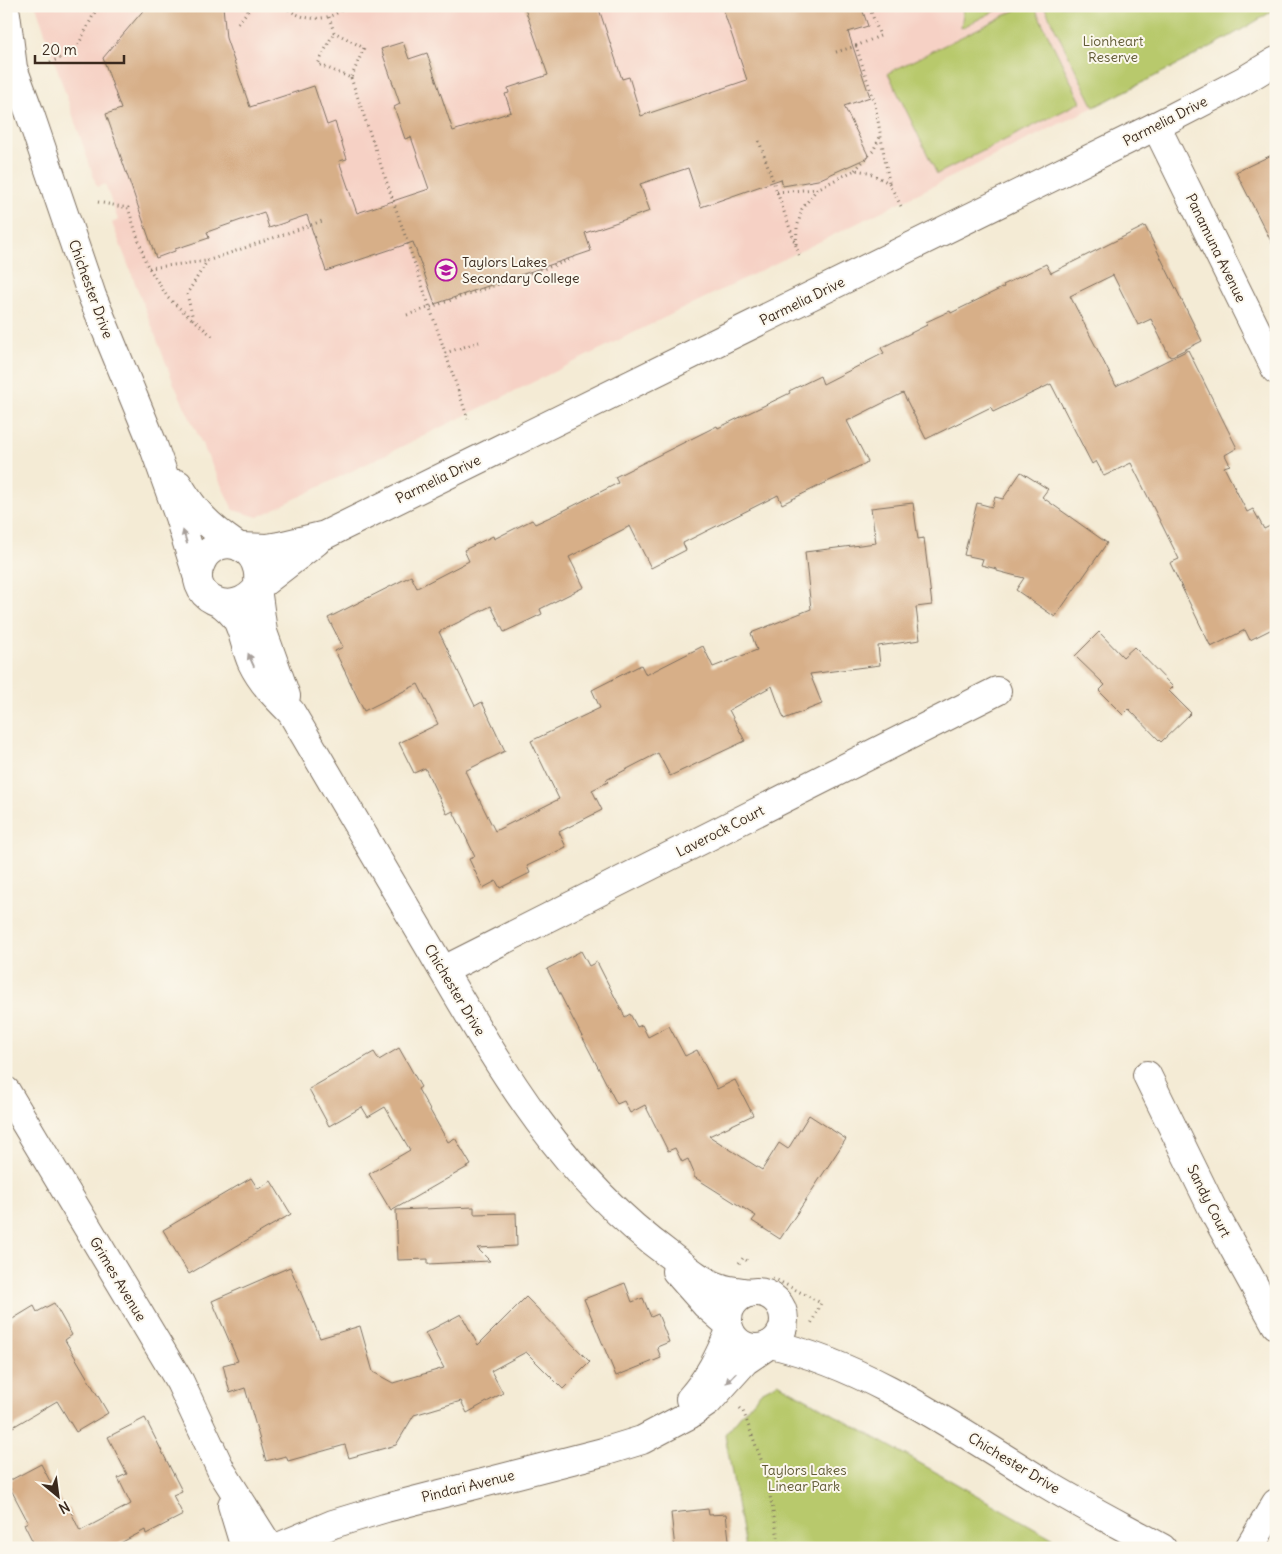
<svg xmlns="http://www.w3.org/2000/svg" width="1282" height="1554" font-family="Delius,sans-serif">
	<rect width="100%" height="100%" fill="#fbf7ec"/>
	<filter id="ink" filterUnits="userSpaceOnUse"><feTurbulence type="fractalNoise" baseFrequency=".02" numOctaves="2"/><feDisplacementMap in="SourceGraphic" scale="10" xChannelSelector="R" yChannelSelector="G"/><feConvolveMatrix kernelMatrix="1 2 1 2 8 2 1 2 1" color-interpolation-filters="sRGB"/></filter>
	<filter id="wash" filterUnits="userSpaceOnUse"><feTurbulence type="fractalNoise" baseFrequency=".0096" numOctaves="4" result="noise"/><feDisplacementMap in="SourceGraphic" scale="20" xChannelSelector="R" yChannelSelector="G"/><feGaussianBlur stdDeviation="1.12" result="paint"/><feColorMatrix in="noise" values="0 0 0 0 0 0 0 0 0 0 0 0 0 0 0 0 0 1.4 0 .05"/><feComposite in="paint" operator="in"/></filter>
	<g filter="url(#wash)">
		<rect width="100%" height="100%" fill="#f4ebd5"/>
		<polygon fill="#f6d1c5" points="36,6 964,6 962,27 1005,6 1044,6 1094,107 258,517 233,510 174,384 112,223 118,220 105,184 97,187"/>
		<g fill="#b8c96c" stroke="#7a7a45">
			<polygon points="964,6 1005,6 961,28"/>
			<polygon points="1024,6 1034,6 1081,102 937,174 888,73"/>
			<path d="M 1044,6 L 1276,6 L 1276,9 C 1217,46 1155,76 1094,107 Z"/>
			<polygon points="778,1383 1070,1548 745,1548 725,1434 761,1392"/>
		</g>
		<g id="blocks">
			<g fill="#d7af88">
				<polygon points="147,6 223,6 226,38 250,107 314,86 327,125 335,122 347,159 339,161 357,213 429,189 411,137 405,139 394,107 400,104 381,49 403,42 409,59 427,53 453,131 511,112 505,94 509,93 508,88 548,75 524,6 598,6 622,79 629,77 641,116 747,80 722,6 861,6 868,26 848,32 870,97 844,106 869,157 818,180 783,186 781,179 701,207 688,168 640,184 650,211 585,233 591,251 435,304 413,242 326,271 307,215 269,228 264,212 207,232 209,238 175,249 175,251 156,258 106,114 121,109 103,58"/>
				<polygon points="1276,153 1276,251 1236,172"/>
				<polygon points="1145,226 1202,341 1170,357 1151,319 1138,325 1113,275 1070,296 1116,386 1188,350 1237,448 1225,455 1230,465 1224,467 1247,512 1253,509 1264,529 1276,523 1276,627 1250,640 1245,630 1211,647 1170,563 1179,559 1131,463 1104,476 1096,461 1092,464 1051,384 993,412 991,407 926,439 903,393 847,421 868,462 782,504 778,495 683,543 686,550 651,568 630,526 569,557 584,587 540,609 542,614 504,632 491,606 439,632 475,706 482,702 505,751 465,771 495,831 559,799 531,741 600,708 592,690 641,665 646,675 703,646 713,667 757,650 751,633 811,609 805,552 876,543 871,508 913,503 918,539 924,538 932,605 916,607 920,640 878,646 880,665 810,674 822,704 784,719 772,686 729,710 745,741 670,776 658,753 606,780 608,782 592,790 602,810 559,832 566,847 527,866 530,873 500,888 496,881 483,888 469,859 475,856 453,811 447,814 425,768 414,773 399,743 438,724 418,684 364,711 335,651 343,647 328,618 411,576 417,588 469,561 464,550 493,536 494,539 532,520 535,524 563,511 618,483 615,477 717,426 718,428 790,393 789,391 820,376 823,384 884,353 881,348 927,325 926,322 950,311 951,313 1004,287 1003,285 1046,264 1051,273"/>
				<polygon points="1021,472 1048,489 1042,497 1107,543 1055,617 1016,590 1024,578 997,571 997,569 981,565 983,559 964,555 977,503 992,507 995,497 1003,499"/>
				<polygon points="1099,632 1123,657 1134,647 1173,687 1169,691 1191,713 1161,742 1129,709 1123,715 1099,691 1105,685 1075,656"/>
				<polygon points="581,951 589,966 597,962 625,1017 630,1014 637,1027 642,1025 648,1037 669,1026 685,1056 697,1050 717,1089 735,1080 753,1115 709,1136 762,1170 779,1143 788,1149 809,1115 846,1139 780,1239 752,1221 756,1216 694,1177 694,1173 688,1159 682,1162 675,1148 668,1151 645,1105 630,1113 624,1101 617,1104 547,969"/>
				<polygon points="399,1048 421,1087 418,1089 448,1142 455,1138 471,1165 391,1211 369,1174 410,1150 385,1107 368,1117 362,1107 329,1126 309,1089 374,1052 379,1060"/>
				<polygon points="251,1178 258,1189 271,1181 291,1214 189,1274 163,1230"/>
				<polygon points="474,1207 474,1214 516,1213 517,1246 477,1248 490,1261 428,1264 428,1259 398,1260 396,1210"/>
				<polygon points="290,1267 320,1338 360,1326 373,1372 393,1383 444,1368 425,1333 461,1314 478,1345 526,1297 590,1362 563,1389 526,1352 491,1371 503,1393 467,1413 461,1401 414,1415 396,1445 349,1458 345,1445 288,1461 286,1456 266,1461 245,1388 230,1393 223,1365 238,1361 212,1301"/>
				<polygon points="625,1283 632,1302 643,1298 651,1317 658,1314 669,1342 657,1347 661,1358 616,1376 584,1299"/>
				<polygon points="54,1303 72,1335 65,1340 108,1413 76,1432 57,1401 6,1431 6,1323 34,1306 37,1312"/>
				<polygon points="145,1418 182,1491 173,1495 183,1515 146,1534 145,1530 111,1548 36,1548 24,1524 28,1522 7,1482 41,1464 65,1510 69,1508 80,1531 131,1504 118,1478 127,1474 108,1437"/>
				<polygon points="708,1509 709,1515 726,1514 730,1548 675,1548 671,1513"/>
			</g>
		</g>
	</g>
	<g filter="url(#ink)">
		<use href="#blocks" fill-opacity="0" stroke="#7c6e5e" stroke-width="1"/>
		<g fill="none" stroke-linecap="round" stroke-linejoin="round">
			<g stroke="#7c6e5e" stroke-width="30">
				<g id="minor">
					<polyline points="1156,126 1276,370"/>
					<polyline points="444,970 997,691"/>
					<polyline points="1147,1075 1217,1218 1276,1325"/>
					<polyline points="6,1091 180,1382 222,1472 270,1548"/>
					<path d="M 690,1399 C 710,1376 718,1358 730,1331"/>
					<polyline points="232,1505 245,1548"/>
					<polyline points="276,1548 333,1524 386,1508 603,1452 642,1440 689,1415 708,1402 745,1361 767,1346"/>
					<polyline points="1249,1548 1276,1503"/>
				</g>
			</g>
			<g stroke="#7c6e5e" stroke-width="30">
				<g id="tertiary">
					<polyline points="6,14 13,68 30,114 92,296 152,442 179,517 198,578"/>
					<path d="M 178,484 C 195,512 208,526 236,545"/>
					<polyline points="240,547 267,548 279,546 325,535 1156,126 1243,81 1276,61"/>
					<path d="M 258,587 C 258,581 259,574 257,568 C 253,551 235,540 219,546 C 211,549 205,554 202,561 C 183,596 233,622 258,587 L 316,542"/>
					<polyline points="257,588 263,632 286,696"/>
					<path d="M 222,604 C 227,608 232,613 236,618 C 244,632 245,648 252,663 C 261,682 276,697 291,712 C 333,784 376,856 418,928 C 489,1048 553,1170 668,1254 C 684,1266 700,1281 719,1287 C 728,1291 739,1291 749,1293"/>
					<polyline points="676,1271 706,1305 728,1324"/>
					<circle cx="756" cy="1320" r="28"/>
					<path d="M 771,1344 C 870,1367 956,1429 1043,1482 C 1081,1505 1122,1526 1162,1548"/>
				</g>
			</g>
			<g stroke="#7c6e5e" stroke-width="3" stroke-dasharray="1 4" stroke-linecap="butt">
				<path d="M 285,6 C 301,22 329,23 346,6"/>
				<polyline points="329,17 334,32 364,48 351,78 318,64 334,32"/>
				<polyline points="238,23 252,6"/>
				<polyline points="856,46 880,36 869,6"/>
				<polyline points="836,52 856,46 875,104 889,182"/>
				<polyline points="50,62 74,53 98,6"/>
				<polyline points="351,78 468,419"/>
				<polyline points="759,141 800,257"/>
				<polyline points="855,170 873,151 880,137"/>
				<polyline points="777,192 816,189"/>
				<polyline points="98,202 128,208 146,263 168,298 192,319"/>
				<polyline points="796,244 797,228 802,209 817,189 855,170 868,172 889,183 902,208"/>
				<polyline points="149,268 206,261"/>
				<polyline points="407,315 573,259"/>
				<polyline points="212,336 193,319 187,294 207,261 325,220"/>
				<polyline points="445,353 479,342"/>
				<polyline points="739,1263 743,1258 749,1262"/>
				<polyline points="773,1278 821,1303 810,1326"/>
				<polyline points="740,1408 743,1411 765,1470 780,1548"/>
			</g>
			<use href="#minor" stroke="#fff" stroke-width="28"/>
			<use href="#tertiary" stroke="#fff" stroke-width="28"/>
		</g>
		<defs><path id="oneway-solid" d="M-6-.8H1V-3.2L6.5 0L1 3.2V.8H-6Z" transform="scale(1.25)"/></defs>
		<g fill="#a79f9a">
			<use href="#oneway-solid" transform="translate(185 537) rotate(-107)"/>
			<use href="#oneway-solid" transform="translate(251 660) rotate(-114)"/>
			<use href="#oneway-solid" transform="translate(731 1378) rotate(134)"/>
		</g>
	</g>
	<defs>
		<g id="school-ring" transform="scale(1.125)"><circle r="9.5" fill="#fbf7ec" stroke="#b5179e" stroke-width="1.5"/><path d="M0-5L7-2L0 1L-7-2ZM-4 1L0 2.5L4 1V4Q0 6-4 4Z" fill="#b5179e"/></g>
	</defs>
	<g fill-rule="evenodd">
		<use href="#school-ring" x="446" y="270"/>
	</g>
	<g text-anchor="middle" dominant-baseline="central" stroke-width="4" stroke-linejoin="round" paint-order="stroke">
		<g font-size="14" fill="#605a35" stroke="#fbf7ec">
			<text x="1113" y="41">Lionheart<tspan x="1113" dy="16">Reserve</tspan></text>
			<text x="804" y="1470">Taylors Lakes<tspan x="804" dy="16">Linear Park</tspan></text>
		</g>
		<g font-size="14" fill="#3b2a1e" stroke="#fbf7ec">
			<text transform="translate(1165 121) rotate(-27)">Parmelia Drive</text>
			<text transform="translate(1216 248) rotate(64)">Panamuna Avenue</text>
			<text transform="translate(91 289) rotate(70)">Chichester Drive</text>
			<text transform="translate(802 301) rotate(-26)">Parmelia Drive</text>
			<text transform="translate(438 479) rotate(-26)">Parmelia Drive</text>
			<text transform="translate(720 831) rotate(-27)">Laverock Court</text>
			<text transform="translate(455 990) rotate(59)">Chichester Drive</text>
			<text transform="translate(1209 1201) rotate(63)">Sandy Court</text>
			<text transform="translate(118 1279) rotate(59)">Grimes Avenue</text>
			<text transform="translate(1014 1463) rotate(31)">Chichester Drive</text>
			<text transform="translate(468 1486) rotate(-14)">Pindari Avenue</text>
		</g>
		<g font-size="14" fill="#3b2a1e" stroke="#fbf7ec" text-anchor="start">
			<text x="462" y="262">Taylors Lakes<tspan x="462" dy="16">Secondary College</tspan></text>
		</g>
	</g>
	<rect width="1282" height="1554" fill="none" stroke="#fbf7ec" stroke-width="25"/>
	<g transform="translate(58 1496) rotate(151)" stroke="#fbf7ec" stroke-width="4" paint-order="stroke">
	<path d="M0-4L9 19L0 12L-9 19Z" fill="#3b2a1e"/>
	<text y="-8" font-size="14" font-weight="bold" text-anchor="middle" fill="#3b2a1e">N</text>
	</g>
	<path d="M35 55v8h89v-8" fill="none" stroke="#3b2a1e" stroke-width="2.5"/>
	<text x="42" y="55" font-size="15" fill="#3b2a1e" stroke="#fbf7ec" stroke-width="4" paint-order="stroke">20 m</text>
</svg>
